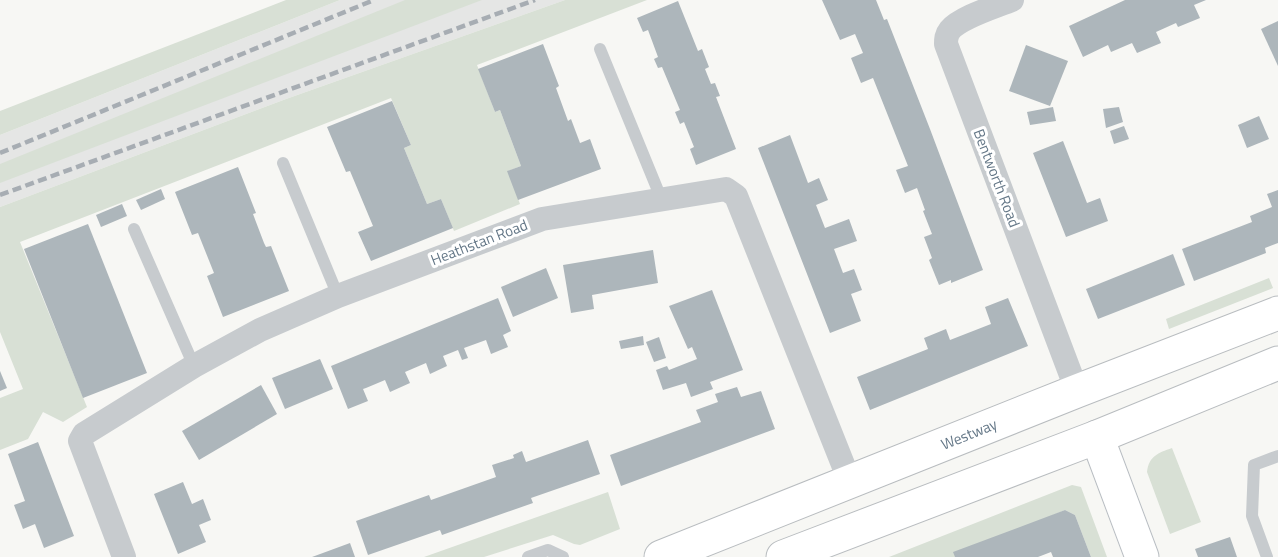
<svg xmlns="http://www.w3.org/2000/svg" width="1278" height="557" font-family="'Titillium Web',sans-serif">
	<rect width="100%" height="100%" fill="#f7f7f4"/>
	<polygon fill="#e5e6e5" points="340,0 565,0 286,99 0,207 0,135"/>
	<g fill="#d8e0d5">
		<polygon points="286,0 340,0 0,135 0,111"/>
		<polygon points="405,0 482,0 0,183 0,164"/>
		<polygon points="565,0 647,0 477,65 495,112 500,110 521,166 508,171 520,204 454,231 441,199 427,204 404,148 411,145 391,98 20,242 87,407 63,422 43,412 28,439 0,450 0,398 23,389 0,332 0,207 286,99"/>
		<polygon points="1269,278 1273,288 1169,329 1166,319"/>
		<path d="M 1172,448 L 1201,522 L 1170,534 L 1147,472 C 1149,456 1158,453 1172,448 Z"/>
		<polygon points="1072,485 1081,487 1107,557 1091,557 1075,515 1065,510 955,557 889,557"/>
		<polygon points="608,492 620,529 580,545 574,544 553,535 484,557 424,557"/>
	</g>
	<g fill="#adb6bb">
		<polygon points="822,0 876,0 884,20 887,19 930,129 983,270 951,283 951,280 939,285 929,260 932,258 924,237 932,234 923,211 925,210 917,188 905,193 896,170 908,166 873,78 861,83 851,58 863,53 855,34 840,40"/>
		<polygon points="1125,0 1206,0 1194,5 1200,18 1178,27 1176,23 1156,32 1161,43 1137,53 1132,43 1111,52 1108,45 1083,57 1069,26"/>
		<polygon points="678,1 698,51 702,49 709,67 705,69 711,84 715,83 720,96 716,97 736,149 696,165 690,149 694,147 684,122 680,124 675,112 680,110 662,67 658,68 654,59 658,57 648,30 643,32 637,18"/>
		<polygon points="1278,21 1278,66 1261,29"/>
		<polygon points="543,44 559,86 556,88 568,121 571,119 580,143 590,139 601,169 518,200 507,171 521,166 500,110 495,112 478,69"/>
		<polygon points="1026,45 1068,61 1050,106 1009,91"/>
		<polygon points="392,101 411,145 404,148 427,204 441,199 453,228 371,261 358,232 373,226 350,171 346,172 327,127"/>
		<polygon points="1053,107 1056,121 1030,125 1027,112"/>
		<polygon points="1119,107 1123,122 1106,128 1103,109"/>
		<polygon points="1259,116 1269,139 1247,148 1238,125"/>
		<polygon points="1124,126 1129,139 1114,144 1110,131"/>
		<polygon points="790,135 808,183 819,178 828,200 816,205 825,228 849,219 857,241 834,249 843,273 854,269 862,290 851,294 861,321 830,333 758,148"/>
		<polygon points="1063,141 1087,203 1100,198 1108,221 1066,237 1033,153"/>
		<polygon points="238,167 256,213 253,214 264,243 266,247 271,246 289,291 223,317 207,276 214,273 198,233 192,235 175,192"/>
		<polygon points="161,189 165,199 141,210 136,200"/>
		<polygon points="1278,190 1278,243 1265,248 1266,253 1194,281 1182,249 1252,222 1250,216 1272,207 1267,194"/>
		<polygon points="122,204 127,216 101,227 96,215"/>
		<polygon points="88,224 147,373 83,398 24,249"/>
		<polygon points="653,250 658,283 592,295 594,309 571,313 563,265"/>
		<polygon points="1173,254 1185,285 1098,319 1086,289"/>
		<polygon points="546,268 558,298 513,317 501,287"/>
		<polygon points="712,290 743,370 710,382 713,389 691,397 686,383 663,390 656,370 667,366 669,370 697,359 692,347 688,349 669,306"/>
		<polygon points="498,298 511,331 503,335 508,347 491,354 486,340 464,348 468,358 462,360 458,350 443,356 447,366 430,374 426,363 405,372 410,383 390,392 385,380 366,388 363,389 368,401 348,409 331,366"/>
		<polygon points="1008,298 1028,346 870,410 857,377 928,349 924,338 946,329 950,340 991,324 985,307"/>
		<polygon points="643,336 644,345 621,349 619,341"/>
		<polygon points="659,337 666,358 654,362 646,342"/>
		<polygon points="320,359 333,389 285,409 272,378"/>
		<polygon points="0,371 7,388 0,391"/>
		<polygon points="261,385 277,414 199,460 182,431"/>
		<polygon points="737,387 741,397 761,391 775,429 621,486 610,455 701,422 696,410 718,402 715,394"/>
		<polygon points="588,440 600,474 531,498 533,503 442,535 440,530 368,555 356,521 429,495 431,500 496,477 492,465 514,458 513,455 522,451 526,462"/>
		<polygon points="38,442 74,536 44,548 35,524 23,529 14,505 25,501 8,454"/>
		<polygon points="183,482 192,504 203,499 211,520 199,525 206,542 178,554 154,494"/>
		<polygon points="1065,510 1075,515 1091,557 1053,557 1051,552 1038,557 955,557 953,552"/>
		<polygon points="1230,537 1237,557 1198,557 1195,549"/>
		<polygon points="350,543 355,557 312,557"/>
	</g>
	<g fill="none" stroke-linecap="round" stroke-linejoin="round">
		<g stroke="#b9bec3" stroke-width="35">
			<polyline id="secondary" points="1097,437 1142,557"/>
		</g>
		<g stroke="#b9bdc0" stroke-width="35">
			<g id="highway">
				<polyline points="661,557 1077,391 1278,313"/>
				<polyline points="783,557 1097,437 1278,363"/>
			</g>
		</g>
		<g stroke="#c7cbce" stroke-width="12">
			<polyline points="600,49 661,198"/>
			<polyline points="283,163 338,296"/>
			<polyline points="134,229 194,366"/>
			<polyline points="528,557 548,550 563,557"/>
			<polyline points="1267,557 1252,516 1254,465 1278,456"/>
		</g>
		<g stroke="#c7cbce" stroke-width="24">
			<path d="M 1012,0 C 995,7 961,17 950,30 C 946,35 946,39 946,44 L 1077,391"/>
			<polyline points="124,557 80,441 84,434 194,366 260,330 338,296 542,219 726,189 736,196 850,482"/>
		</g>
		<use href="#secondary" stroke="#fff" stroke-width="33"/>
		<use href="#highway" stroke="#fff" stroke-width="33"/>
		<g stroke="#a7adb3" stroke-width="4.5" stroke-dasharray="9 4.5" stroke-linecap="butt">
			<polyline points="0,153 374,0"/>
			<polyline points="0,195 535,0"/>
		</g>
	</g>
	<g text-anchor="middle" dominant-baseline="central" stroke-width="6" stroke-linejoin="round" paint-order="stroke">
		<g font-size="15" fill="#647787" stroke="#fff">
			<text transform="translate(997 178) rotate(69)">Bentworth Road</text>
			<text transform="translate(479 242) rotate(-21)">Heathstan Road</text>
			<text transform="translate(969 434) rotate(-22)">Westway</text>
		</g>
	</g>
</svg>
